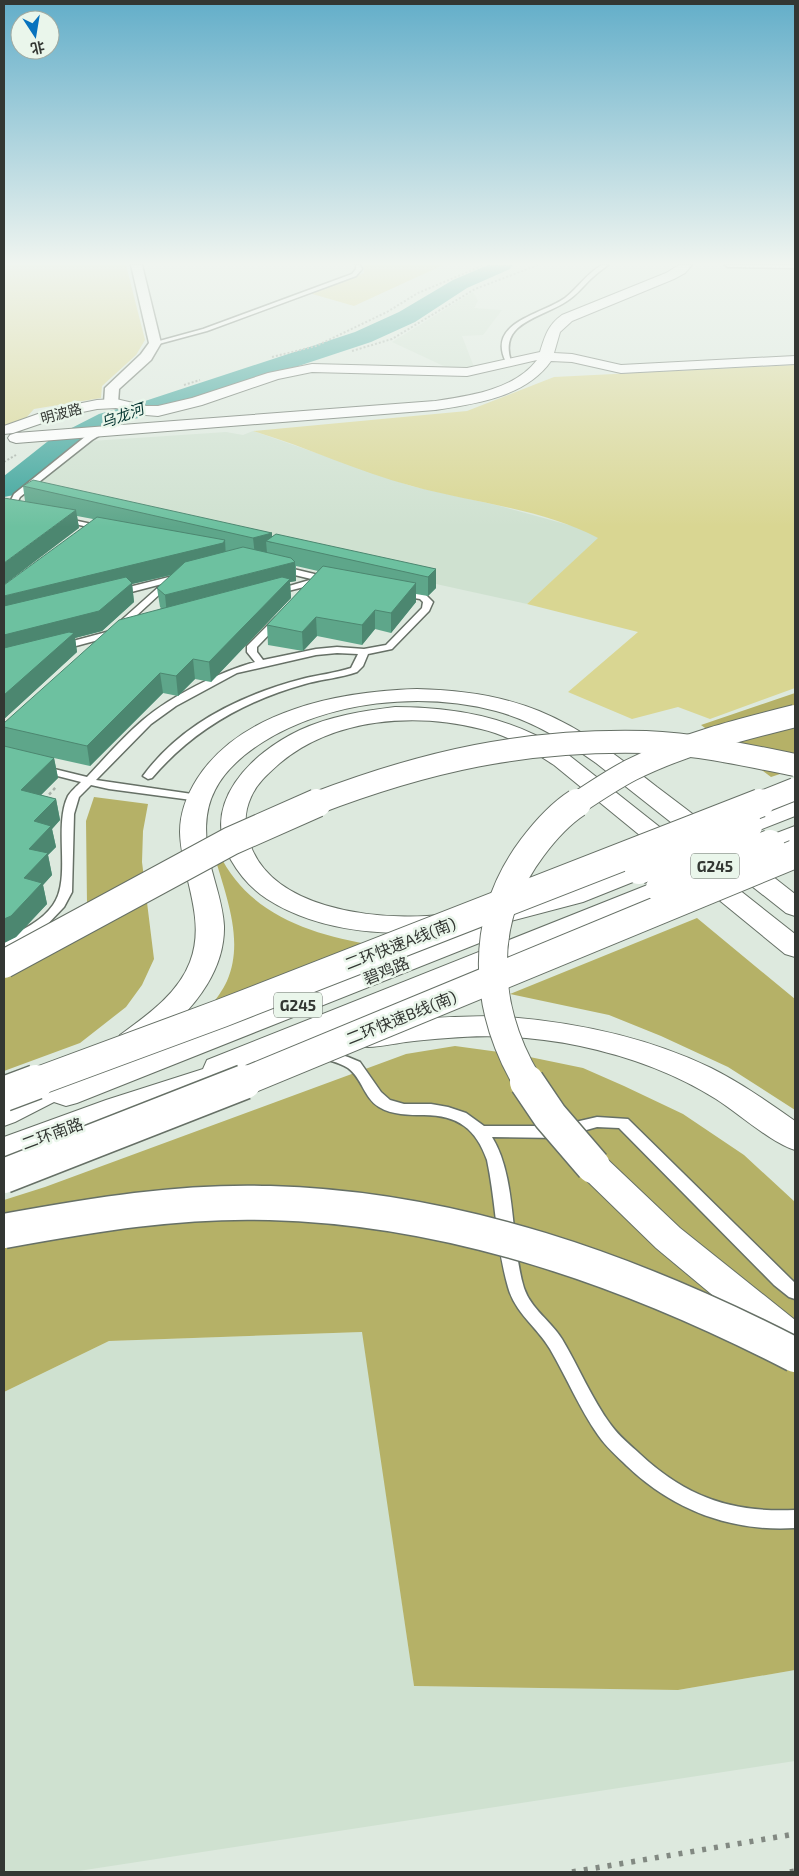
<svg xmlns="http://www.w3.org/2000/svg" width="799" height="1876" font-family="'Exo 2','Noto Sans SC',sans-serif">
	<rect width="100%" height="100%" fill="#dde9de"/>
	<g fill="#cfe1d0">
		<polygon points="473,292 478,301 474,308 502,310 483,335 462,336 474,367 450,369 392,342"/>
		<polygon points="253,431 411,486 496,505 580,528 599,538 527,604 27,494 91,441 226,432 243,435"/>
		<polygon points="363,1332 414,1686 678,1690 795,1670 795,1761 72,1872 4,1872 4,1392 109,1341"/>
	</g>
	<g fill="#d9d692">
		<polygon points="4,265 126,265 145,340 136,355 102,386 101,398 34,409 24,420 4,426"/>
		<polygon points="364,265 443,265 354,306 309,293 364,273"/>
		<path d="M 795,365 L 795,688 L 710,719 L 678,707 L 632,719 L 568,692 L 638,632 L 527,604 L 598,538 C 541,508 473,503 412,486 C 358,472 307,447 253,431 L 467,411 L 554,377 Z"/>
	</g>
	<g fill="#b5b167">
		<polygon points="795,693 795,769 771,777 701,725"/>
		<polygon points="94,797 148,804 143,831 142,862 154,959 142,985 126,1007 80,1043 4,1071 4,950 87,904 86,821"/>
		<path d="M 219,853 C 247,914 312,935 374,945 L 210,1007 C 216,999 223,990 227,981 C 245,940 225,894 214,854 Z"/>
		<polygon points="697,918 795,999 795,1110 728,1067 661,1036 609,1015 510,994"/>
		<polygon points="455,1046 520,1055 583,1068 624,1086 683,1114 744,1155 795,1202 795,1670 678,1690 414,1686 362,1332 109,1341 4,1392 4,1200 45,1187 406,1054"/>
	</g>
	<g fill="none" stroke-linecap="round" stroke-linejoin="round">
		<polygon fill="#3ca49b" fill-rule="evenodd" points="488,265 513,265 510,269 467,288 415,322 371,342 163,411 117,424 70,450 14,495 4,497 4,476 52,438 99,414 145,401 355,332 399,312 453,280"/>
		<g stroke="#667066" stroke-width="3">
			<g id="lane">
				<polygon points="356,265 360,265 362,269 356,276 207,331 155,345 152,343 203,329 352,274 356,269"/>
				<path d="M 602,265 L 608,265 C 603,269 597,273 593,277 C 584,285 577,295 567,301 C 542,318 498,322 511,361 L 506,362 C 486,322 541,315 565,298 C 578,288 587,273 602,265 Z"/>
				<polygon points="725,265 795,265 795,268 728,267"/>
				<path d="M 98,430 L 105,432 L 92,440 L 20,497 L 17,503 L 26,509 L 26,513 C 20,514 13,509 9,504 L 14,494 L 86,436 Z"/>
				<polygon points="59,517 101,526 105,528 101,530 62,521 58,519"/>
				<polygon points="281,566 331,578 332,580 328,583 278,571 278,567"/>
				<polygon points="181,574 185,577 184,579 174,581 122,629 116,629 116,625 162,584 116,596 113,595 113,591"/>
				<polygon points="313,579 317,582 316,584 276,594 272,591"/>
				<path d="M 399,590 L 426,595 L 433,602 L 429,611 L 392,649 L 368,654 L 363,666 L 357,672 C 340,678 323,679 305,684 C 244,701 193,730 152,778 L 148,779 L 143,776 C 181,724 241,695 302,679 C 318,675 335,673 351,668 L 358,654 L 337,653 L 316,655 L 237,673 L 176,706 L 151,724 L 96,780 L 199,795 L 205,798 L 199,801 L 109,789 L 91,785 L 79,797 L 74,814 L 72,892 L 64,907 L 41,931 L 4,948 L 4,939 C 22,930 41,922 53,905 C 72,879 53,827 68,796 C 71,791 77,786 81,782 L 38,771 L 37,769 L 38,767 L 42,766 L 87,777 C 105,758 123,737 143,720 C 171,696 219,672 255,662 L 247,652 L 247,646 L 276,617 L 282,617 L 284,619 L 257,647 L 257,652 L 263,660 L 316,649 L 337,647 L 364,649 L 386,645 L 422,608 L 423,602 L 420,599 L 396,595 L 395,593 Z"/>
				<polygon points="114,630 117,631 117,635 61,650 56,647 58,645"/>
				<path d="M 320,1048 L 348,1057 L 360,1062 L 381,1092 L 390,1100 L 404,1104 L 431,1104 L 448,1107 L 466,1113 L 484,1126 L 558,1126 L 597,1117 L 628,1119 L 795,1283 L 795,1299 L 789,1297 L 774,1285 L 619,1128 L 597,1127 L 558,1138 L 492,1137 C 517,1177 510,1243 524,1288 C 531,1309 551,1321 562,1339 C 579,1367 591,1398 611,1425 C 619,1436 630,1445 640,1454 C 686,1497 732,1513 795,1510 L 795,1528 C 731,1532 673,1510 627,1466 C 617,1456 606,1447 598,1435 C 579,1408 567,1378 550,1349 C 537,1327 515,1313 508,1287 C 496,1246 496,1202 487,1160 C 476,1129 458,1115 424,1115 C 409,1115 392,1115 379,1107 C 364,1098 362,1078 348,1068 C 339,1062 326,1060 315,1056 L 313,1053 L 315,1050 Z"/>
			</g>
		</g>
		<g stroke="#667066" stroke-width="3">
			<polygon id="street" points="131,265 142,265 161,343 151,360 119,389 118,403 111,407 104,403 105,388 141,354 149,343"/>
		</g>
		<g stroke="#667066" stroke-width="2">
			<path id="secondary" d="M 679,265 L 692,265 L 685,273 L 674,279 L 572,321 L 560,332 L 554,353 L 572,354 L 621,365 L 795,356 L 795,364 L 621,373 L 572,362 L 551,361 C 526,397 475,404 435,410 L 16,443 L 10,441 L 8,438 L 10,435 L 16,433 L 435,401 C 469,396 514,390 537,360 L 467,376 L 312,372 L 278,379 L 202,405 L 158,416 L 146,415 L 116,408 L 97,409 L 63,416 L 13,433 L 4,434 L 4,426 L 52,409 L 97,400 L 116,399 L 146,406 L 158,406 L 192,398 L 268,373 L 312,364 L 467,368 L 540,352 C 545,336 548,325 562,315 L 666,273 Z"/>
		</g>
		<g stroke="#667066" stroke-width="2">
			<g id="primary">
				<path d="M 417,689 C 458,690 500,695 539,711 C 583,729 620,758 657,787 C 704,822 749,858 795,894 L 795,916 L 786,913 L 596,763 C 565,741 533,721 496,711 C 421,691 329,701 263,742 C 244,754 225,770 215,790 C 203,813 205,838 210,863 C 215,884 223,905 224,926 C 225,968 197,1005 166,1031 C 150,1044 141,1057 120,1051 L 116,1043 L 120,1035 C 146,1016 178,994 190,962 C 207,918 181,876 180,832 C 180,812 187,795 197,779 C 241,710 341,691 417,689 Z"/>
				<path d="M 395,707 C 455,707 509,717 561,749 L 795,934 L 795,957 L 785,954 L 554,765 C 531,750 508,735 481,729 C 415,712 334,718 280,763 C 269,773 257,783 251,797 C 244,812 244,829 250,844 C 272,908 370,919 427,916 C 480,913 531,900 582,883 C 601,877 619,867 639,862 L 648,864 L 652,870 L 648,876 L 583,902 L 503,923 L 506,928 L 502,934 L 77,1103 L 66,1106 L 54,1102 L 15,1122 L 4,1126 L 4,1100 L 74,1065 L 85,1062 L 96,1065 L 99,1070 L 458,931 C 395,936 323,935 267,899 C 252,889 240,876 231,860 C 199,804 251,753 300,730 C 330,716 363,711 395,707 Z"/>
				<polygon points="795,800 795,816 757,831 748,833 739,831 736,826 739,821"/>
				<polygon points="795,826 795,842 770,852 761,849 757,844 761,839"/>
				<polygon points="660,880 669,882 673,888 669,894 252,1066 253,1069 249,1077 101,1127 4,1162 4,1137 106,1100 203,1069 207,1060"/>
				<path d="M 493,1016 C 569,1021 642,1035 711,1068 C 741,1083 768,1102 795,1121 L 795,1150 C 773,1144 738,1113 716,1099 C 675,1073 627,1056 580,1046 C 537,1037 491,1034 448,1038 C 434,1039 420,1040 406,1042 C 389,1044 371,1050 354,1045 L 350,1038 L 354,1031 C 399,1017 447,1017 493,1016 Z"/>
			</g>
		</g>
		<g stroke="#667066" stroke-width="2">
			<polygon id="highway" points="593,1153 605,1157 680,1228 795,1320 795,1358 782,1353 656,1248 581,1175 577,1166 581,1157"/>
		</g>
		<g stroke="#a7b1a8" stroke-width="2" stroke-dasharray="2 2" stroke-linecap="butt">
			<polyline points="352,351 392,339 475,289 538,265"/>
			<polyline points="272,357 316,346 387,312 418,293 484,265"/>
			<polyline points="184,385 200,380"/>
			<polyline points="4,462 16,455"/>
		</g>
		<polyline stroke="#a7b1a8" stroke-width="2.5" stroke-dasharray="3 3" stroke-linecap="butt" points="45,799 56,787"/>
		<use href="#lane" fill="#fff" fill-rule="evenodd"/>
		<use href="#street" fill="#fff" fill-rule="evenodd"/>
		<use href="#secondary" fill="#fff" fill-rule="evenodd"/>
		<use href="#primary" fill="#fff" fill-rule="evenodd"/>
		<use href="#highway" fill="#fff" fill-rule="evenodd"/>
		<g stroke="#828982" stroke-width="5.5" stroke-dasharray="4 8" stroke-linecap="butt">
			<polyline points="572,1872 795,1834"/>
			<polyline points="790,1872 795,1871"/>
		</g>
		<g stroke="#667066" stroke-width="30" stroke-linecap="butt">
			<g id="primary-bridge">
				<polyline points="639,870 748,826"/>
				<polyline points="660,888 770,844"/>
			</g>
		</g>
		<g stroke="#667066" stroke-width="24" stroke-linecap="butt">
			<g id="highway-bridge-far2">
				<path d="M 314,804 C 426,761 525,739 646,742 C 696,744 746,755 795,765"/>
				<path d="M 576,804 C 594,792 612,780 631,770 C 683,744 739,730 795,716"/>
				<polyline points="757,804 795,789"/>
			</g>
		</g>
		<g stroke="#667066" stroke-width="30" stroke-linecap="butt">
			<g id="highway-bridge-far1">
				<polyline points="4,964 231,841 317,803"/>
				<polyline points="33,1083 222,1013 760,803"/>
				<polyline points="241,1083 795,854"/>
				<path d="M 528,1083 C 483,1008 478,920 532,848 C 544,832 560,814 577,803"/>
			</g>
		</g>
		<g stroke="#667066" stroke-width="37" stroke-linecap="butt">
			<g id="highway-bridge">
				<polyline points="527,1082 550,1116 593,1166"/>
				<polyline points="4,1094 36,1082"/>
				<polyline points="4,1176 244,1082"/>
				<path d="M 4,1231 C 92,1215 180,1200 270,1203 C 455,1208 632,1271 795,1355"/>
			</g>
		</g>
		<use href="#primary-bridge" stroke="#fff" stroke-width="28"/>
		<use href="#highway-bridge-far2" stroke="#fff" stroke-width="22"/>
		<use href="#highway-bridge-far1" stroke="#fff" stroke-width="28"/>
		<use href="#highway-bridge" stroke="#fff" stroke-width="34"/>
	</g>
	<polygon fill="#5ea68a" points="23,486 272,533 272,537 436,569 436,588 428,596 416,594 416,602 391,633 375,629 362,645 317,636 303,651 268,645 267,625 318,571 296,566 296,581 290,582 291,598 211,682 195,679 178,696 163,693 90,766 54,758 58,778 41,795 56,799 60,820 52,829 56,847 48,855 52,875 43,885 47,904 16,937 4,943 4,746 5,746 4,742 4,723 161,608 160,607 157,588 172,575 132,584 134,602 102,631 75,638 77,652 4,719 93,519 77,516 79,528 25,501"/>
	<g fill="#4c8770">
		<polygon points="76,510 79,528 4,585 4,563"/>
		<polygon points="272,533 272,543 266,541 267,553 255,556 253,538"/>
		<polygon points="225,540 226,559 225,562 132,584 134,602 102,631 75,638 77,652 4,719 4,596"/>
		<polygon points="295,562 296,581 290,582 291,598 211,682 209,662 167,615 165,595"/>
		<polygon points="436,569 436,588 428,596 428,577"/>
		<polygon points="416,583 416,602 391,633 391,613"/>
		<polygon points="375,610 375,629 362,645 362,625"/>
		<polygon points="316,617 317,636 303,651 302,632"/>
		<polygon points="193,659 195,679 178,696 176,676"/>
		<polygon points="160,673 163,693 90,766 87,746"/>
		<polygon points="54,758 58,778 25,811 21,790"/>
		<polygon points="56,799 60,820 52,829 56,847 48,855 52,875 43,885 47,904 16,937 4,943 4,919 24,878 34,821"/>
	</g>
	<g fill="#6dc1a0" stroke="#4c8770">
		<polygon points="33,480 272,533 253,538 23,486"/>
		<polygon points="4,498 76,510 4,563"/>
		<polygon points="97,517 225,540 223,543 4,596 4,585"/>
		<polygon points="276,534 436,569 428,577 266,541"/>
		<polygon points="243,547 291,558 295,562 165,595 157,588 185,562"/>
		<polygon points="323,566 416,583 391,613 375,610 362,625 316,617 302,632 267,625"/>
		<polygon points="126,577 132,583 99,611 4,635 4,606"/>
		<polygon points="282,577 290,579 209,662 193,659 176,676 160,673 87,746 4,727 4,723 119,620"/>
		<polygon points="69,632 74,633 4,695 4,648"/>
		<polygon points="4,746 54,758 21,790 56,799 34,821 51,826 29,849 48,853 24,878 42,883 11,916 4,919"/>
	</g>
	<linearGradient id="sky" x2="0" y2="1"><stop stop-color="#63aec9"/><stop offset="0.5" stop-color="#f0f5f0"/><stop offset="1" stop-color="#f0f5f0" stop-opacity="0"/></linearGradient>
	<rect width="799" height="527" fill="url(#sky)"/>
	<g text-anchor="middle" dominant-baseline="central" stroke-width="5" stroke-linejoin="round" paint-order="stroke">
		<g font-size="14" fill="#333733" stroke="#eaf6eb">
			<text transform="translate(61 413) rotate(-15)">明波路</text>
		</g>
		<g font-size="15" font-style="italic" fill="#00322e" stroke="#eaf6eb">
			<text transform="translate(122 415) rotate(-20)">乌龙河</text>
		</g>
		<g fill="#eaf6eb" stroke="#6a706a" stroke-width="1">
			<rect x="691" y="853.5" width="48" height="25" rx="4"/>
			<rect x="274" y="992.5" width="48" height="25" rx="4"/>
		</g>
		<g font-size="15" font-weight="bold" fill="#333733">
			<text x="715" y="866">G245</text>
			<text x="298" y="1005">G245</text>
		</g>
		<g font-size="16" fill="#333733" stroke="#eaf6eb">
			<text transform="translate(400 943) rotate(-21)">二环快速A线(南)</text>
			<text transform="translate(386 970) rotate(-22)">碧鸡路</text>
			<text transform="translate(401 1017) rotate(-22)">二环快速B线(南)</text>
			<text transform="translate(52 1133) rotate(-20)">二环南路</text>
		</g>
	</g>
	<rect width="799" height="1876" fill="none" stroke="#333733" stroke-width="10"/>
	<g transform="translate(35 35) rotate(168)"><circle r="24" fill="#eaf6eb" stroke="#a1aaa1"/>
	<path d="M0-4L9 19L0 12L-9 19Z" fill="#0873be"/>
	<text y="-8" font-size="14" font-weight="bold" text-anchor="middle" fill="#333733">北</text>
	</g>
</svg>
